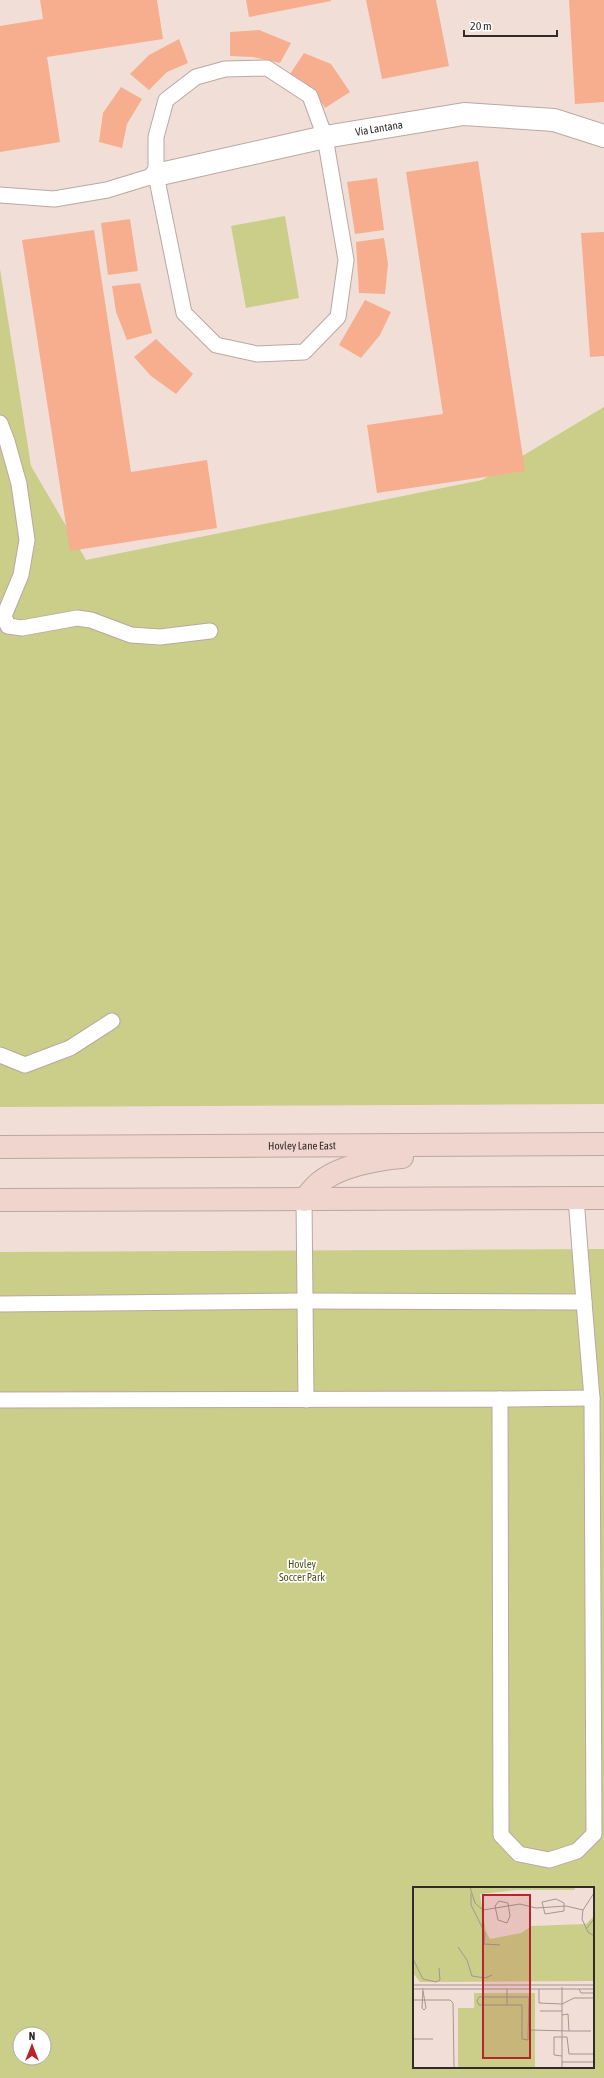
<svg xmlns="http://www.w3.org/2000/svg" width="604" height="2078" font-family="'Asap Condensed',sans-serif">
	<rect width="100%" height="100%" fill="#f1ded7"/>
	<g fill="#cace88" fill-rule="evenodd">
		<polygon points="285,216 299,298 246,308 231,226"/>
		<polygon points="0,269 31,466 86,560 482,480 604,407 604,1104 0,1107"/>
		<path d="M 604,1249 L 604,2078 L 0,2078 L 0,1252 ZM 414,1888 L 593,1888 L 593,2067 L 414,2067 ZM 20,2034 L 44,2034 L 44,2058 L 20,2058 Z"/>
	</g>
	<g fill="#f6ae8f">
		<polygon points="40,0 157,0 163,39 47,57 60,142 0,152 0,26 43,19"/>
		<polygon points="246,0 331,0 331,1 249,17"/>
		<polygon points="366,0 436,0 449,66 382,79"/>
		<polygon points="569,0 604,0 604,102 575,104"/>
		<polygon points="259,30 291,43 280,63 253,57 230,56 230,32"/>
		<polygon points="179,39 188,63 167,72 149,90 130,74 149,55"/>
		<polygon points="304,53 331,64 350,92 325,108 313,90 290,74"/>
		<polygon points="121,87 142,99 127,124 122,148 99,142 103,113"/>
		<polygon points="478,161 525,471 377,493 367,425 443,414 406,172"/>
		<polygon points="377,178 384,230 355,234 347,182"/>
		<polygon points="130,219 138,271 108,275 101,223"/>
		<polygon points="94,230 131,472 207,460 217,528 70,551 22,240"/>
		<polygon points="604,232 604,356 590,357 581,233"/>
		<polygon points="384,238 388,264 385,294 359,293 356,242"/>
		<polygon points="140,283 152,333 127,340 116,312 112,286"/>
		<polygon points="365,300 391,312 380,335 361,358 339,345"/>
		<polygon points="156,339 193,374 176,394 151,376 134,357"/>
	</g>
	<g fill="none" stroke-linecap="round" stroke-linejoin="round">
		<g stroke="#b9a8a2" stroke-width="17">
			<g id="lane">
				<polygon points="267,68 310,96 325,137 346,260 338,317 304,352 257,354 216,345 184,313 156,175 156,137 166,100 196,77 225,69"/>
				<polyline points="0,195 54,199 107,190 156,175"/>
				<polyline points="0,423 7,441 19,484 27,540 21,575 4,616 8,626 22,628 77,618 91,620 131,635 160,637 210,631"/>
				<polyline points="0,1055 25,1065 70,1048 112,1021"/>
				<polyline points="576,1198 584,1302"/>
				<polyline points="304,1200 306,1400"/>
				<polyline points="0,1304 305,1301 584,1302 592,1398 594,1834 577,1851 549,1860 519,1854 501,1835 500,1399 0,1400"/>
				<polyline points="500,1399 592,1398"/>
			</g>
		</g>
		<g stroke="#b9a8a2" stroke-width="24">
			<g id="street">
				<path id="s1" d="M 156,175 L 325,137 L 464,114 L 554,120 L 604,136"/>
			</g>
		</g>
		<g stroke="#b9a8a2" stroke-width="24">
			<g id="secondary">
				<path id="s2" d="M 0,1147 L 604,1144"/>
				<polyline points="0,1200 604,1198"/>
				<path d="M 304,1200 C 308,1195 313,1188 318,1184 C 338,1166 377,1159 402,1157"/>
			</g>
		</g>
		<use href="#lane" stroke="#fff" stroke-width="15"/>
		<use href="#street" stroke="#fff" stroke-width="22"/>
		<use href="#secondary" stroke="#f0d4ce" stroke-width="22"/>
	</g>
	<g text-anchor="middle" dominant-baseline="central" stroke-width="3.5" stroke-linejoin="round" paint-order="stroke">
		<g font-size="11" fill="#322b29" stroke="#fff">
			<text stroke="none"><textPath href="#s1" startOffset="228">Via Lantana</textPath></text>
			<text stroke="none"><textPath href="#s2" startOffset="302">Hovley Lane East</textPath></text>
		</g>
		<g font-size="11" fill="#50521c" stroke="#fff">
			<text x="302" y="1564">Hovley<tspan x="302" dy="13">Soccer Park</tspan></text>
		</g>
	</g>
	<g transform="translate(413 1887)">
		<rect width="181" height="181" fill="#f1ded7"/>
		<path d="M 0,0 L 163,0 L 161,3 L 103,3 L 67,7 L 73,45 L 77,52 L 108,46 L 119,39 L 173,37 L 181,29 L 181,94 L 7,95 L 0,86 ZM 61,106 L 122,106 L 122,181 L 45,181 L 45,121 L 61,121 Z" fill="#cace88"/>
		<path fill="none" stroke="#a59691" stroke-width="1" d="M 57,0 L 62,16 L 70,23 L 107,17 L 123,21 L 153,19 L 170,23M 58,6 L 58,18 L 72,46 L 71,57 L 87,58M 181,6 L 170,23 L 169,32 L 175,45 L 181,49M 143,12 L 151,16 L 151,24 L 132,27 L 129,15 ZM 86,14 L 95,16 L 97,29 L 94,36 L 85,33 L 82,19 ZM 173,42 L 181,32M 45,60 L 54,73 L 59,89 L 72,91 L 79,88M 0,72 L 10,92 L 23,95 L 27,93 L 26,81M 0,98 L 181,98M 149,100 L 149,181M 10,101 L 9,121 L 11,123 L 13,121 L 10,104M 0,102 L 181,102M 94,102 L 94,110 L 116,110 L 115,153 L 109,152 L 109,118 L 94,118 L 94,110 L 66,110 L 64,114 L 66,118 L 94,118M 126,102 L 126,116 L 149,117 L 161,111 L 181,111M 166,102 L 168,106 L 181,106M 0,113 L 37,113 L 40,116 L 41,181M 127,124 L 149,124M 117,143 L 156,144 L 155,127 L 149,128M 156,144 L 178,144M 0,152 L 20,152M 149,169 L 141,168 L 141,150 L 154,150 L 156,167 L 181,167M 149,175 L 181,175"/>
		<path fill="#b6252d" fill-opacity="0.15" stroke="#b6252d" stroke-width="2" d="M 70,8 L 117,8 L 117,171 L 70,171 Z"/>
		<rect width="181" height="181" fill="none" stroke="#322b29" stroke-width="2"/>
	</g>
	<g transform="translate(32 2046)"><circle r="19" fill="#ffffff" stroke="#adaaa9"/>
	<path d="M0-3L7 15L0 10L-7 15Z" fill="#b6252d"/>
	<text y="-6" font-size="11" font-weight="bold" text-anchor="middle" fill="#322b29">N</text>
	</g>
	<path d="M464 30v6h93v-6" fill="none" stroke="#322b29" stroke-width="2"/>
	<text x="470" y="30" font-size="12" fill="#322b29" stroke="#ffffff" stroke-width="3" paint-order="stroke">20 m</text>
</svg>
